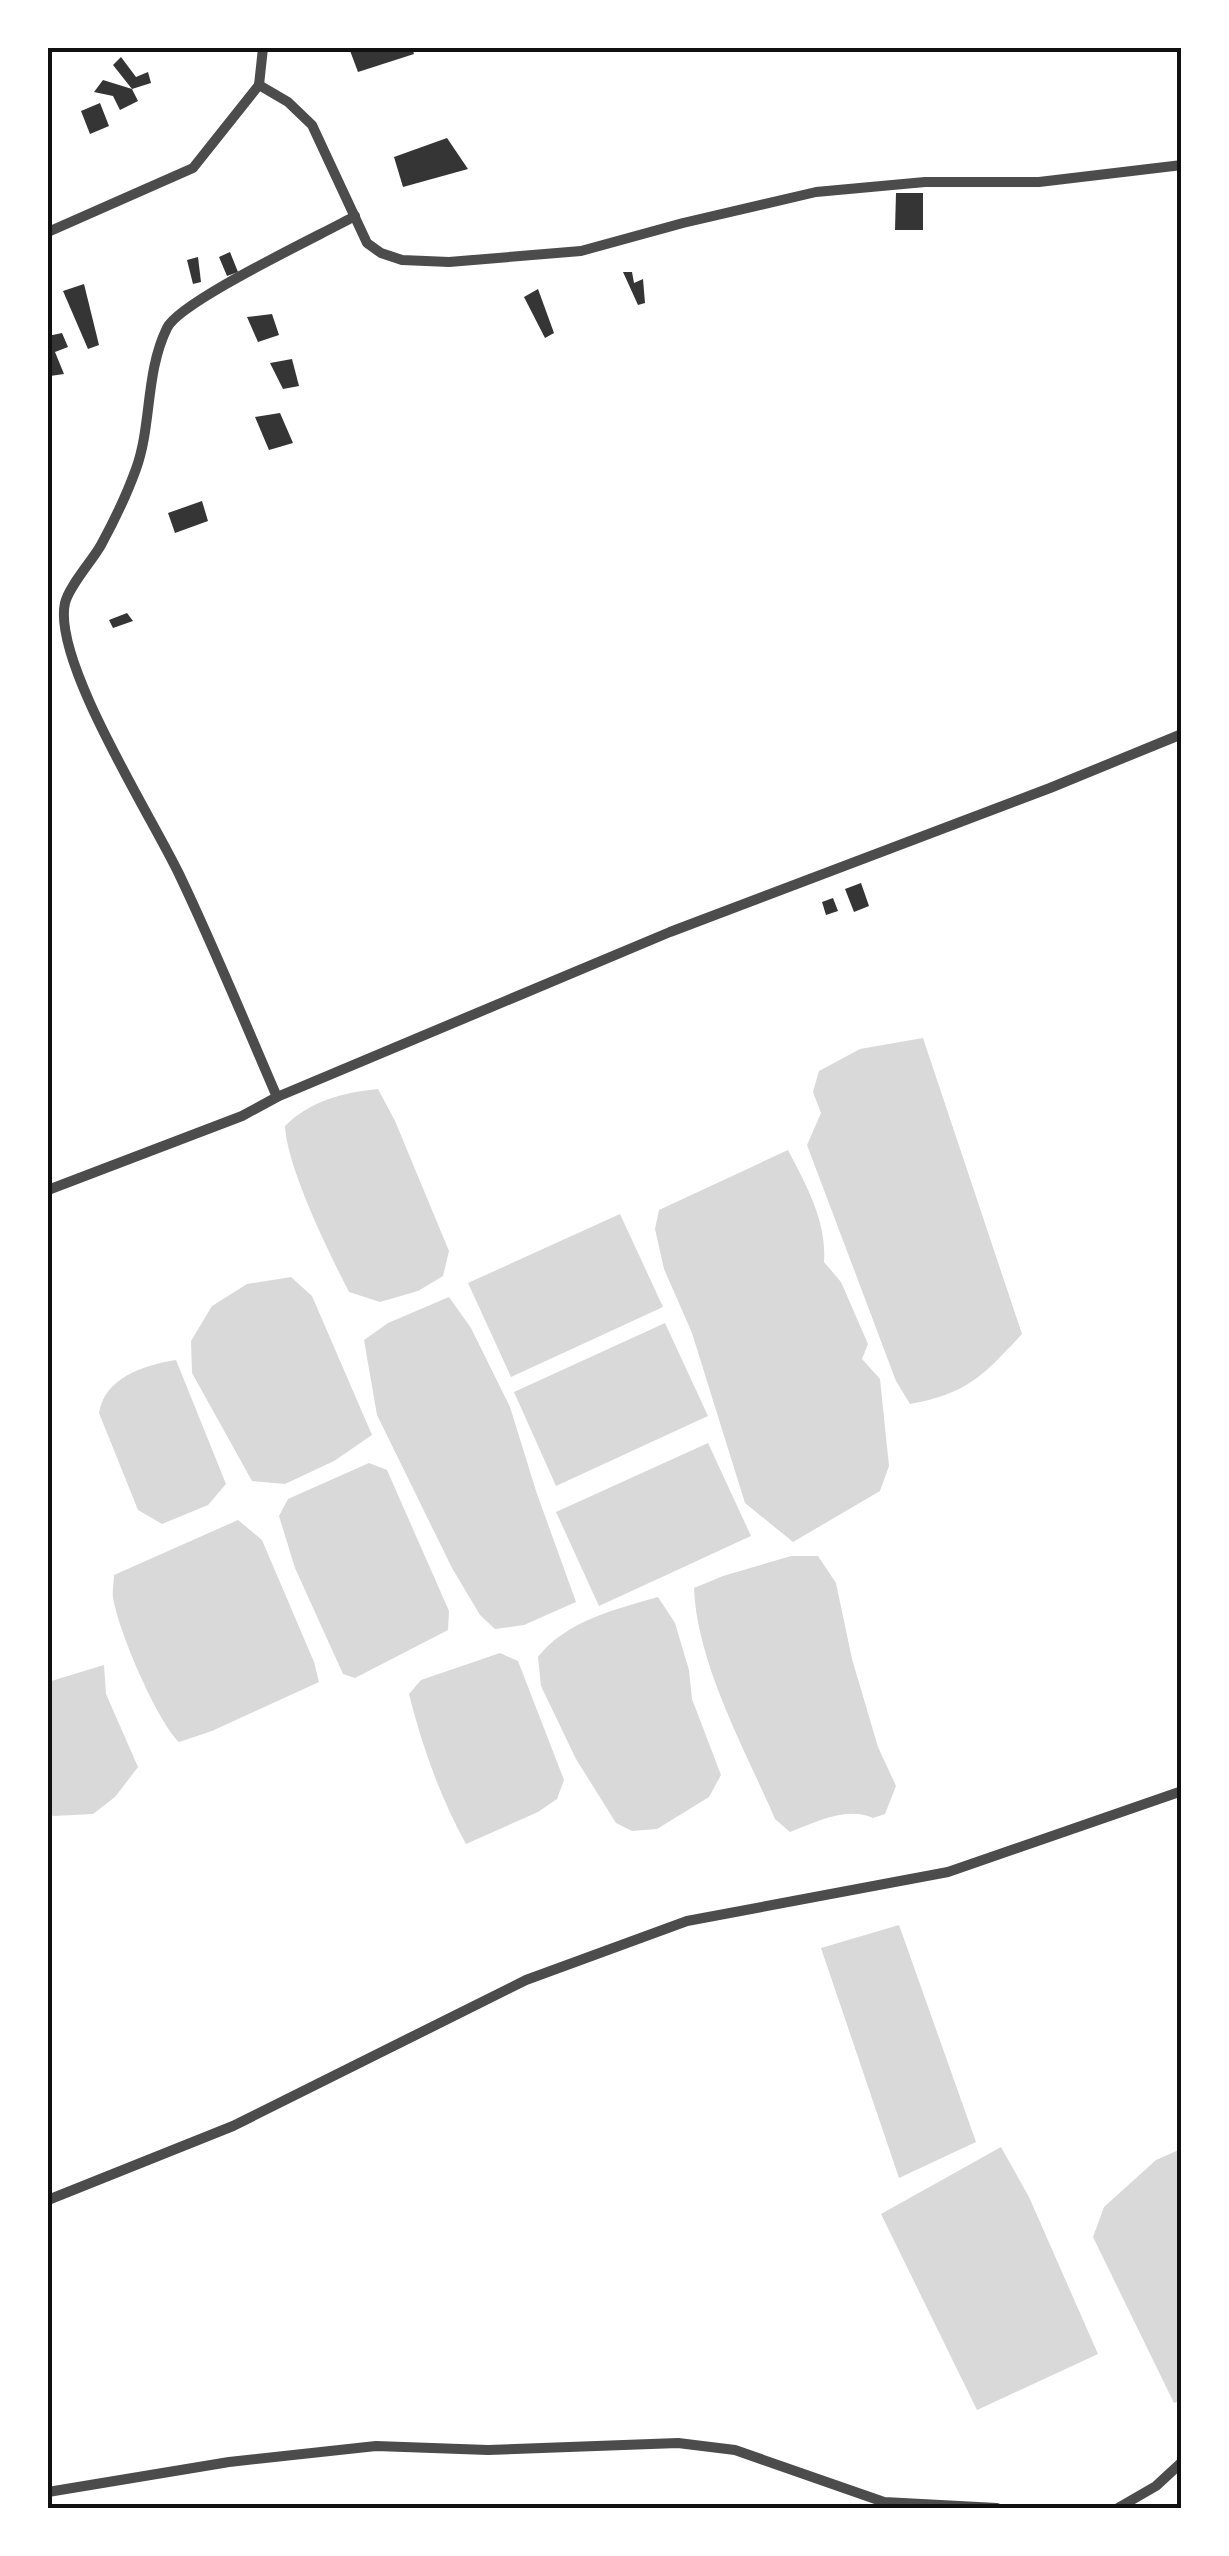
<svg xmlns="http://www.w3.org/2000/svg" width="1229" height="2556" font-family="'PT Sans Narrow',sans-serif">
	<rect width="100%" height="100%" fill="#fff"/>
	<g fill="#d9d9d9">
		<path d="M 923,1038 L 1022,1334 C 984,1375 967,1394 910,1404 L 896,1381 L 807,1145 L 821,1113 L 813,1092 L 819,1071 L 860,1049 Z"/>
		<path d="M 378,1089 L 395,1121 L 449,1251 L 443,1276 L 418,1291 L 380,1302 L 349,1292 C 329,1253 287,1168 285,1126 C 310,1101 344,1092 378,1089 Z"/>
		<path d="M 788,1150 C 806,1185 827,1221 824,1262 L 841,1282 L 868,1344 L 862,1359 L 880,1379 L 889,1466 L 880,1491 L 793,1542 L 745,1503 L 692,1333 L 664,1269 L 655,1229 L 659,1210 Z"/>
		<polygon points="620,1214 663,1307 511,1377 468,1283"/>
		<polygon points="291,1277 312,1296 372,1435 334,1461 285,1484 252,1481 192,1373 191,1341 212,1306 247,1284"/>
		<polygon points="449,1297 471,1328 510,1407 536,1491 576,1602 524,1625 495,1629 480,1615 452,1568 377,1415 364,1340 388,1323"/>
		<polygon points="665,1323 708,1416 556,1486 514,1392"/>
		<path d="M 176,1360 L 226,1484 L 208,1505 L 162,1524 L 138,1510 L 99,1413 C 104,1378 144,1365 176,1360 Z"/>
		<polygon points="708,1443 751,1536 599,1606 556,1512"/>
		<polygon points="369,1463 387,1470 449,1611 448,1630 355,1678 343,1674 295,1568 279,1516 288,1499"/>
		<path d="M 238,1520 L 262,1540 L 314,1662 L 319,1682 L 212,1731 L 179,1742 C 156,1719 119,1632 113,1598 C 112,1591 114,1582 114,1575 Z"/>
		<path d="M 791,1556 L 818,1556 L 836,1583 L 852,1659 L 878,1747 L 896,1786 L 885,1814 L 873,1818 C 847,1806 816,1822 790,1832 L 775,1819 C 745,1749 697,1664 694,1588 L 723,1576 Z"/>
		<path d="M 658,1597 L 675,1623 L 689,1670 L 692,1699 L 721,1775 L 709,1797 L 657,1829 L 632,1831 L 616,1823 L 576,1759 L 541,1686 L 538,1657 C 566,1621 616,1609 658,1597 Z"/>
		<path d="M 500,1653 L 518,1661 L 564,1780 L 557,1799 L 538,1812 L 466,1844 C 440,1797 422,1746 409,1694 L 421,1680 Z"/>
		<polygon points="104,1665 106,1694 138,1767 115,1797 93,1814 53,1816 48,1811 48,1682"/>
		<polygon points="899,1925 976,2142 899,2178 821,1948"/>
		<polygon points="1001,2147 1029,2197 1098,2354 977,2410 881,2214"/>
		<polygon points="1181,2149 1182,2400 1174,2403 1093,2237 1104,2207 1156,2160"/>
	</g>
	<g fill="#353535">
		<polygon points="349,48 412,48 414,54 358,72"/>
		<polygon points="121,57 136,77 148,72 151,83 132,89 113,65"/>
		<polygon points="103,80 132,89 138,101 120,110 113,96 94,92"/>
		<polygon points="100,103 109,126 90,134 81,111"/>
		<polygon points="447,138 468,169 403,187 394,157"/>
		<polygon points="896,193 923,193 923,230 895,230"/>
		<polygon points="230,252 238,272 227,276 219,257"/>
		<polygon points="198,257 201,282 193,284 187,260"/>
		<polygon points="623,272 632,272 634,283 643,279 645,303 638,305"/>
		<polygon points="84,284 99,345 88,349 63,291"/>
		<polygon points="538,289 554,333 545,338 524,297"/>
		<polygon points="272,314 279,335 258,342 247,317"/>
		<polygon points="62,333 68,347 55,352 64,374 50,376 48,336"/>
		<polygon points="292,359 299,386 283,389 270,363"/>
		<polygon points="280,413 293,443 269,450 255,417"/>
		<polygon points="202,501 208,521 175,533 168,513"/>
		<polygon points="127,613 133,621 113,628 109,620"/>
		<polygon points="861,883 869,906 854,912 845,889"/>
		<polygon points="833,898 838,911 826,915 822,902"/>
	</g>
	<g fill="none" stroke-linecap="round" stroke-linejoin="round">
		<g stroke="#4c4c4c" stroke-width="10">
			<polyline points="259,85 288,102 312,125 367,243 381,253 402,260 449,262 581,251 683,223 816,192 925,182 1039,182 1182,165"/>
			<polyline points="259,85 263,48"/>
			<polyline points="48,232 193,168 259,85"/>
			<path d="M 277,1097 C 245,1023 214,947 179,874 C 152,817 52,661 65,603 C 69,586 92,561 101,545 C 114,521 127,494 136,469 C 152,425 145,373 167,328 C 180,301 321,235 355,216"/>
			<polyline points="48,1190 242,1116 277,1097 670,932 1050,788 1182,734"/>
			<polyline points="48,2200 233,2126 526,1980 687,1921 948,1872 1182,1791"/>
			<polyline points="48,2492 229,2462 376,2446 488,2450 678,2443 735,2450 884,2502 997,2508"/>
			<polyline points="1118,2508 1156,2486 1182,2462"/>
		</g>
	</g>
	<rect width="1229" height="2556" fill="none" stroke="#ffffff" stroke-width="100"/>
	<rect x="50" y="50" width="1129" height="2456" fill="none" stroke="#111" stroke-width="4"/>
</svg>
